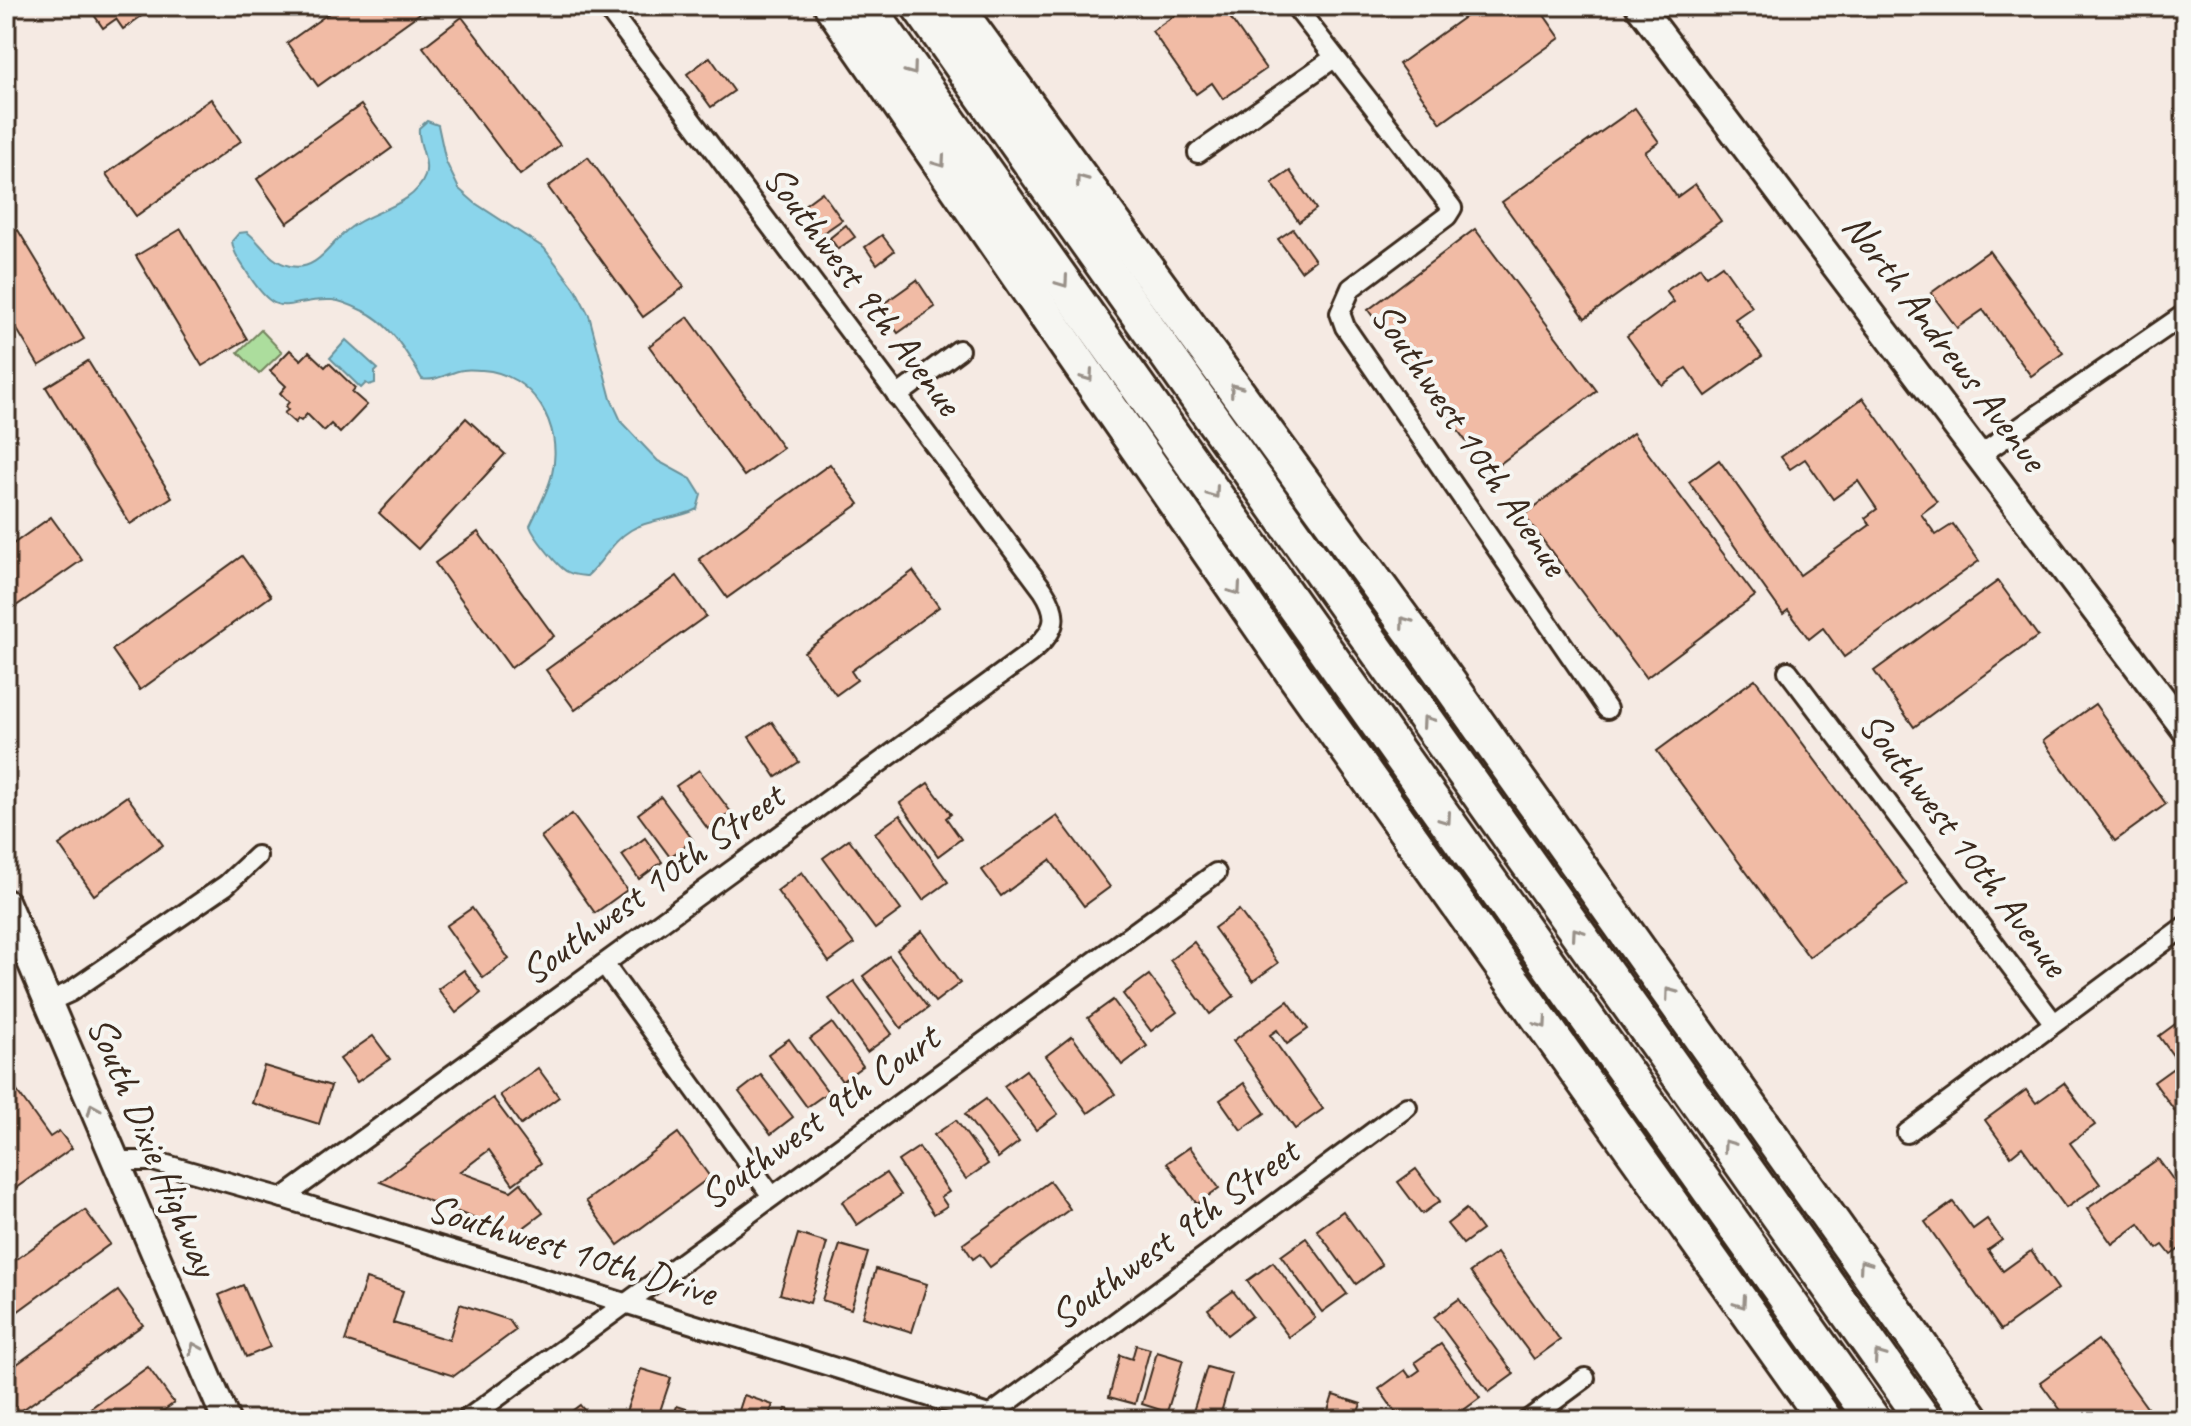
<svg xmlns="http://www.w3.org/2000/svg" width="2191" height="1426" font-family="Caveat,sans-serif">
	<rect width="100%" height="100%" fill="#f5eae3"/>
	<filter id="ink" filterUnits="userSpaceOnUse"><feTurbulence type="fractalNoise" baseFrequency=".0125" numOctaves="2"/><feDisplacementMap in="SourceGraphic" scale="16" xChannelSelector="R" yChannelSelector="G"/><feConvolveMatrix kernelMatrix="1 2 1 2 8 2 1 2 1" color-interpolation-filters="sRGB"/></filter>
	<g filter="url(#ink)">
		<polygon fill="#acdd9d" stroke="#74845e" stroke-width="2" points="261,330 282,352 259,374 238,352"/>
		<g fill="#8bd5eb" stroke="#6b9199" stroke-width="2">
			<path d="M 427,121 L 438,125 L 446,162 L 459,189 L 475,203 L 544,248 L 576,290 L 589,315 L 611,399 L 622,423 L 658,461 L 691,479 L 701,495 L 697,509 C 676,520 651,518 631,530 C 612,541 603,562 587,576 C 578,575 569,575 562,568 C 554,561 534,537 530,526 C 537,510 548,492 552,474 C 564,426 533,373 482,370 C 476,370 469,369 463,370 C 449,372 436,382 422,379 C 408,354 388,320 361,310 C 353,306 341,301 332,300 C 285,298 281,325 248,274 C 242,263 233,254 232,241 L 239,233 L 247,232 C 262,243 268,261 290,266 C 319,272 331,241 350,228 C 373,210 414,206 425,176 C 430,160 417,144 419,128 Z"/>
			<polygon points="346,340 378,369 375,372 375,383 369,385 366,383 361,388 330,358"/>
		</g>
		<g fill="#f1bba5" stroke="#3b2a1e" stroke-width="2">
			<polygon points="88,6 146,6 140,10 143,15 123,29 116,19 103,28"/>
			<polygon points="339,6 419,6 423,11 318,86 287,43"/>
			<polygon points="1188,6 1222,6 1266,69 1223,99 1212,83 1196,94 1152,31"/>
			<polygon points="1480,6 1557,6 1544,15 1560,38 1441,123 1399,64"/>
			<polygon points="462,17 560,145 520,175 423,47"/>
			<polygon points="710,57 734,91 711,107 687,74"/>
			<polygon points="211,99 241,141 136,216 106,174"/>
			<polygon points="361,105 392,148 287,223 257,179"/>
			<polygon points="1635,108 1659,142 1645,152 1677,197 1695,184 1721,221 1585,318 1502,202"/>
			<polygon points="588,157 684,287 643,317 548,187"/>
			<polygon points="1290,171 1316,209 1299,222 1272,183"/>
			<polygon points="822,192 842,220 819,236 799,209"/>
			<polygon points="846,225 855,237 838,249 830,238"/>
			<polygon points="181,229 247,339 202,366 136,256"/>
			<polygon points="1293,229 1315,260 1301,271 1278,239"/>
			<polygon points="1475,229 1597,391 1489,472 1368,310"/>
			<polygon points="18,230 84,339 39,366 6,311 6,237"/>
			<polygon points="882,235 894,251 877,264 865,247"/>
			<polygon points="1989,251 2063,353 2031,376 1983,310 1957,328 1931,293"/>
			<polygon points="1722,265 1752,307 1735,319 1762,356 1706,396 1686,368 1662,385 1627,336 1674,302 1666,291 1700,267 1706,276"/>
			<polygon points="917,280 935,307 898,333 879,307"/>
			<polygon points="688,317 783,448 744,476 649,346"/>
			<polygon points="290,350 301,360 309,352 325,367 329,363 355,388 352,392 367,405 340,433 331,424 324,431 307,414 301,421 298,419 295,423 284,413 288,410 285,407 289,402 280,393 286,386 270,371"/>
			<polygon points="88,361 172,497 130,524 46,387"/>
			<polygon points="1863,398 1937,502 1921,514 1936,535 1953,524 1979,561 1844,657 1823,628 1809,639 1788,610 1783,614 1689,482 1719,460 1800,575 1870,525 1865,518 1877,509 1858,481 1833,499 1805,459 1790,469 1781,457"/>
			<polygon points="466,418 505,454 418,549 379,513"/>
			<polygon points="1633,433 1755,596 1646,678 1524,515"/>
			<polygon points="830,464 859,504 727,598 699,559"/>
			<polygon points="51,517 82,560 6,613 6,549"/>
			<polygon points="478,532 554,636 511,668 435,563"/>
			<polygon points="2185,533 2185,559 2173,542"/>
			<polygon points="242,556 271,596 140,690 112,650"/>
			<polygon points="913,571 939,607 851,671 857,680 836,695 804,652"/>
			<polygon points="677,576 706,616 575,710 546,670"/>
			<polygon points="1998,581 2038,636 1914,727 1874,671"/>
			<polygon points="1755,679 1907,884 1809,957 1657,751"/>
			<polygon points="2095,704 2166,804 2115,841 2043,741"/>
			<polygon points="772,722 799,762 776,777 749,737"/>
			<polygon points="699,770 731,812 708,829 676,786"/>
			<polygon points="928,783 951,814 946,818 961,839 938,856 900,803"/>
			<polygon points="127,796 163,845 94,895 59,845"/>
			<polygon points="661,797 693,840 670,857 638,814"/>
			<polygon points="572,814 627,890 595,913 541,837"/>
			<polygon points="900,815 948,882 923,900 875,833"/>
			<polygon points="1057,816 1110,887 1084,906 1050,860 1001,896 982,870"/>
			<polygon points="645,838 662,862 639,879 622,855"/>
			<polygon points="849,839 901,910 875,929 823,858"/>
			<polygon points="802,872 854,944 829,962 777,891"/>
			<polygon points="472,908 509,959 483,978 446,926"/>
			<polygon points="1239,910 1278,963 1253,981 1214,928"/>
			<polygon points="922,931 960,983 935,1002 897,950"/>
			<polygon points="1194,942 1234,996 1210,1014 1170,960"/>
			<polygon points="889,956 928,1008 901,1028 863,976"/>
			<polygon points="464,970 481,993 456,1013 438,989"/>
			<polygon points="1149,975 1177,1012 1151,1031 1123,994"/>
			<polygon points="854,981 892,1034 867,1052 829,999"/>
			<polygon points="1113,1000 1147,1046 1122,1065 1088,1018"/>
			<polygon points="1288,1001 1308,1029 1287,1044 1277,1030 1270,1035 1323,1109 1295,1129 1233,1041"/>
			<polygon points="2185,1017 2185,1125 2154,1082 2179,1064 2159,1036"/>
			<polygon points="832,1023 863,1066 842,1081 810,1039"/>
			<polygon points="373,1036 390,1059 357,1082 340,1059"/>
			<polygon points="1072,1036 1115,1094 1088,1113 1046,1056"/>
			<polygon points="789,1039 828,1092 807,1107 768,1054"/>
			<polygon points="264,1066 331,1086 319,1124 252,1103"/>
			<polygon points="538,1068 559,1097 521,1125 500,1095"/>
			<polygon points="1026,1070 1058,1114 1036,1130 1004,1086"/>
			<polygon points="761,1075 793,1117 771,1134 739,1092"/>
			<polygon points="6,1076 50,1137 59,1131 72,1148 6,1195"/>
			<polygon points="1244,1083 1265,1113 1241,1130 1220,1100"/>
			<polygon points="2064,1083 2095,1125 2070,1143 2100,1184 2066,1208 2022,1147 2011,1156 1985,1120 2026,1090 2036,1103"/>
			<polygon points="493,1098 541,1163 513,1184 489,1150 460,1172 511,1191 521,1183 543,1213 515,1234 380,1182"/>
			<polygon points="986,1099 1019,1142 998,1158 965,1114"/>
			<polygon points="956,1120 988,1164 966,1179 934,1135"/>
			<polygon points="678,1133 710,1177 618,1245 586,1201"/>
			<polygon points="919,1147 949,1192 941,1197 947,1206 934,1214 898,1161"/>
			<polygon points="1190,1147 1219,1188 1197,1204 1167,1163"/>
			<polygon points="2158,1159 2185,1196 2185,1245 2171,1255 2163,1245 2157,1249 2139,1224 2112,1244 2087,1209"/>
			<polygon points="1416,1169 1440,1201 1422,1214 1398,1182"/>
			<polygon points="886,1173 901,1195 857,1225 842,1202"/>
			<polygon points="1050,1181 1070,1209 990,1267 980,1254 973,1259 963,1244"/>
			<polygon points="1953,1202 1973,1229 1987,1219 2002,1240 1988,1250 2003,1271 2031,1251 2058,1289 2001,1330 1925,1222"/>
			<polygon points="1466,1209 1482,1230 1463,1244 1447,1224"/>
			<polygon points="85,1210 110,1244 6,1320 6,1267"/>
			<polygon points="1343,1211 1382,1265 1356,1284 1317,1230"/>
			<polygon points="798,1234 827,1243 810,1303 780,1294"/>
			<polygon points="1306,1238 1347,1294 1322,1312 1281,1256"/>
			<polygon points="840,1245 868,1253 851,1309 822,1300"/>
			<polygon points="1497,1253 1560,1340 1534,1359 1470,1272"/>
			<polygon points="1273,1262 1315,1318 1289,1337 1247,1281"/>
			<polygon points="876,1269 927,1284 912,1332 862,1317"/>
			<polygon points="366,1279 403,1291 393,1323 449,1340 460,1304 509,1320 516,1330 454,1376 345,1341"/>
			<polygon points="243,1285 270,1347 246,1357 219,1295"/>
			<polygon points="118,1291 143,1325 8,1420 6,1417 6,1372"/>
			<polygon points="1233,1291 1252,1316 1227,1335 1208,1309"/>
			<polygon points="1459,1299 1514,1374 1489,1392 1434,1317"/>
			<polygon points="2098,1340 2156,1420 2068,1420 2040,1382"/>
			<polygon points="1441,1344 1480,1398 1454,1417 1449,1410 1438,1417 1441,1420 1401,1420 1379,1389 1405,1370 1410,1377 1420,1370 1415,1362"/>
			<polygon points="1136,1345 1150,1349 1135,1404 1109,1397 1120,1355 1132,1359"/>
			<polygon points="1157,1352 1183,1360 1167,1412 1142,1404"/>
			<polygon points="148,1367 174,1403 151,1420 74,1420"/>
			<polygon points="1207,1367 1232,1374 1219,1420 1191,1418"/>
			<polygon points="641,1369 671,1378 657,1420 623,1420"/>
			<polygon points="744,1395 773,1405 767,1420 736,1420"/>
			<polygon points="1333,1395 1361,1404 1355,1420 1325,1420"/>
			<polygon points="580,1405 592,1420 560,1420"/>
			<polygon points="677,1406 702,1414 700,1420 672,1420"/>
			<polygon points="786,1409 817,1419 817,1420 782,1420"/>
		</g>
		<g fill="none" stroke-linecap="round" stroke-linejoin="round">
			<g stroke="#3b2a1e" stroke-width="24">
				<g id="street">
					<polyline points="1295,6 1452,208 1447,216 1351,288 1340,313 1345,327 1607,709"/>
					<polyline points="1198,153 1334,58"/>
					<polyline points="897,396 959,350"/>
					<polyline points="1980,455 2185,314"/>
					<polyline points="1788,671 2053,1022"/>
					<polyline points="604,964 772,1196"/>
					<polyline points="48,1002 70,992 226,885 257,856"/>
					<polyline points="1907,1133 2185,926"/>
					<polyline points="115,1161 153,1161 283,1198 1005,1420"/>
					<path d="M 283,1198 L 1030,653 C 1054,632 1062,619 1043,590 L 606,6"/>
					<polyline points="985,1419 1407,1107"/>
					<polyline points="466,1420 1216,873"/>
					<polyline points="1528,1420 1585,1378"/>
				</g>
			</g>
			<g stroke="#3b2a1e" stroke-width="32">
				<g id="secondary">
					<polyline points="1639,6 2185,729"/>
					<polyline points="6,903 226,1420"/>
				</g>
			</g>
			<g stroke="#3b2a1e" stroke-width="40">
				<g id="highway">
					<polyline points="832,6 1292,671 1825,1420"/>
					<polyline points="867,6 1873,1420"/>
					<polyline points="919,6 1924,1420"/>
					<polyline points="955,6 1426,651 1973,1420"/>
				</g>
			</g>
			<use href="#street" stroke="#f6f6f2" stroke-width="18"/>
			<use href="#secondary" stroke="#f6f6f2" stroke-width="26"/>
			<use href="#highway" stroke="#f6f6f2" stroke-width="34"/>
		</g>
		<defs><path id="oneway-chevron" d="M-2-3.5L2.5 0L-2 3.5" fill="none" stroke-width="1.6" stroke-linecap="round" stroke-linejoin="round" transform="scale(2)"/></defs>
		<g stroke="#989088">
			<use href="#oneway-chevron" transform="translate(912 70) rotate(54)"/>
			<use href="#oneway-chevron" transform="translate(940 162) rotate(55)"/>
			<use href="#oneway-chevron" transform="translate(1081 180) rotate(-126)"/>
			<use href="#oneway-chevron" transform="translate(1063 282) rotate(55)"/>
			<use href="#oneway-chevron" transform="translate(1088 376) rotate(55)"/>
			<use href="#oneway-chevron" transform="translate(1235 389) rotate(-126)"/>
			<use href="#oneway-chevron" transform="translate(1214 493) rotate(55)"/>
			<use href="#oneway-chevron" transform="translate(1236 590) rotate(55)"/>
			<use href="#oneway-chevron" transform="translate(1405 622) rotate(-126)"/>
			<use href="#oneway-chevron" transform="translate(1427 721) rotate(-125)"/>
			<use href="#oneway-chevron" transform="translate(1446 819) rotate(55)"/>
			<use href="#oneway-chevron" transform="translate(1577 933) rotate(-125)"/>
			<use href="#oneway-chevron" transform="translate(1670 993) rotate(-126)"/>
			<use href="#oneway-chevron" transform="translate(1542 1023) rotate(55)"/>
			<use href="#oneway-chevron" transform="translate(93 1109) rotate(-113)"/>
			<use href="#oneway-chevron" transform="translate(1728 1145) rotate(-125)"/>
			<use href="#oneway-chevron" transform="translate(1864 1265) rotate(-125)"/>
			<use href="#oneway-chevron" transform="translate(1741 1303) rotate(55)"/>
			<use href="#oneway-chevron" transform="translate(195 1348) rotate(-113)"/>
			<use href="#oneway-chevron" transform="translate(1879 1356) rotate(-125)"/>
		</g>
	</g>
	<g text-anchor="middle" dominant-baseline="central" stroke-width="8" stroke-linejoin="round" paint-order="stroke">
		<g font-size="40" fill="#3b2a1e" stroke="#f6f6f2">
			<text transform="translate(863 290) rotate(53)">Southwest 9th Avenue</text>
			<text transform="translate(1945 342) rotate(53)">North Andrews Avenue</text>
			<text transform="translate(1470 439) rotate(56)">Southwest 10th Avenue</text>
			<text transform="translate(1964 844) rotate(53)">Southwest 10th Avenue</text>
			<text transform="translate(652 884) rotate(-36)">Southwest 10th Street</text>
			<text transform="translate(819 1117) rotate(-36)">Southwest 9th Court</text>
			<text transform="translate(153 1146) rotate(67)">South Dixie Highway</text>
			<text transform="translate(1174 1234) rotate(-36)">Southwest 9th Street</text>
			<text transform="translate(572 1250) rotate(17)">Southwest 10th Drive</text>
		</g>
	</g>
	<rect width="2191" height="1426" fill="none" stroke="#f6f6f2" stroke-width="32"/>
	<rect x="16" y="16" width="2159" height="1394" fill="none" stroke="#3b2a1e" stroke-width="3" filter="url(#ink)"/>
</svg>
